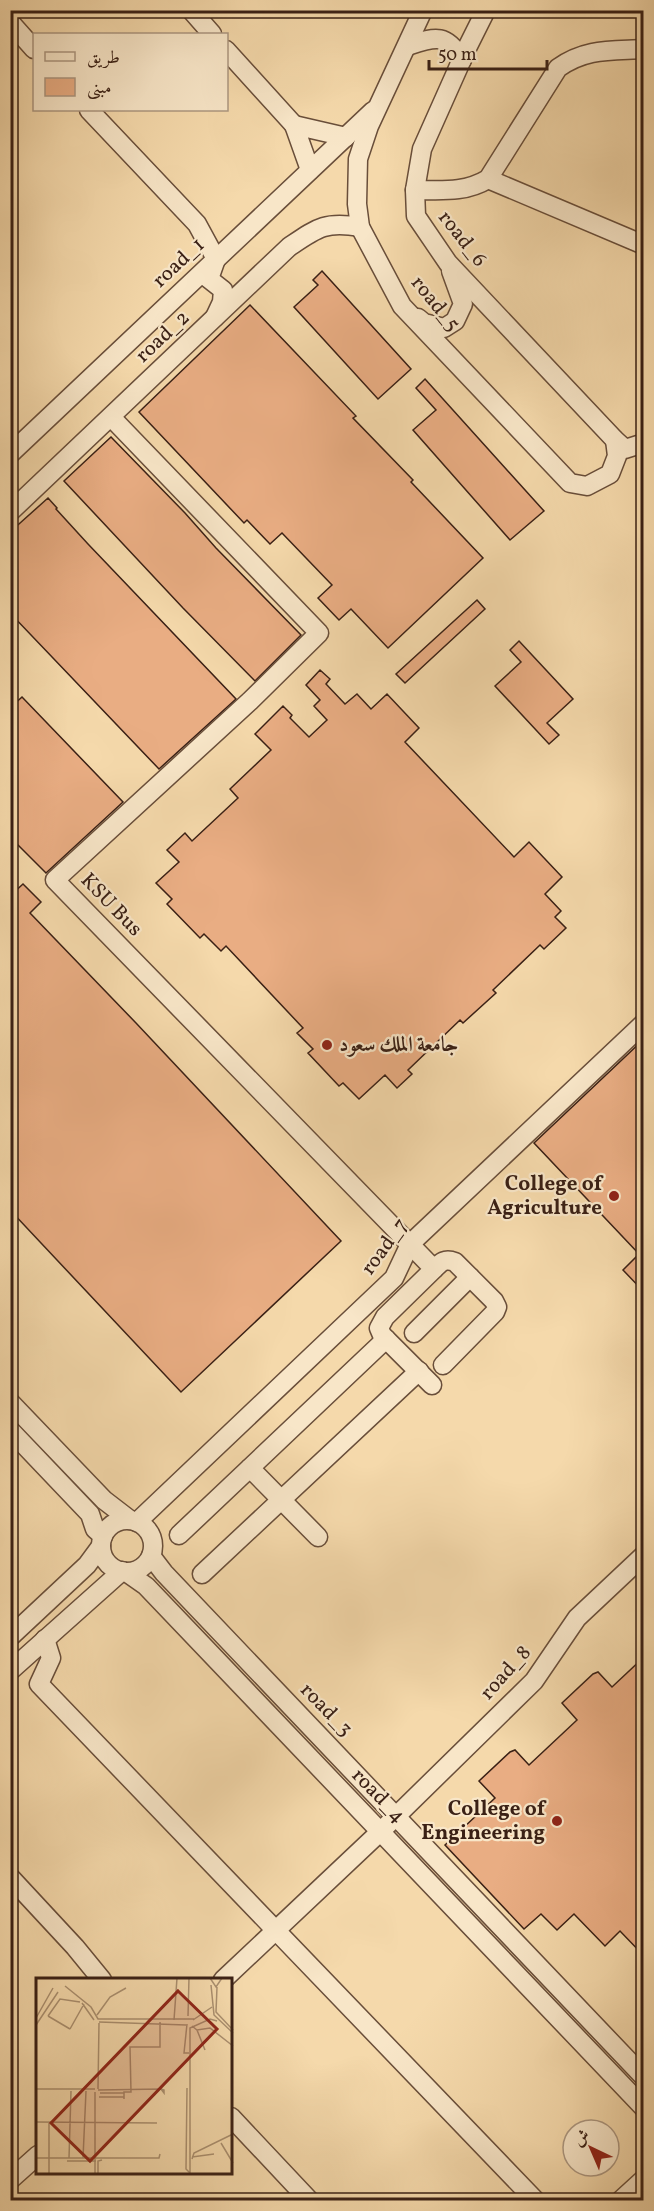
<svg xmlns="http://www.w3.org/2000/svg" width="654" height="2211" font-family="Vollkorn,Amiri,serif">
	<rect width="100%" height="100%" fill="#f5d9ab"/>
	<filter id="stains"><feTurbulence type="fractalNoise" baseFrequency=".00333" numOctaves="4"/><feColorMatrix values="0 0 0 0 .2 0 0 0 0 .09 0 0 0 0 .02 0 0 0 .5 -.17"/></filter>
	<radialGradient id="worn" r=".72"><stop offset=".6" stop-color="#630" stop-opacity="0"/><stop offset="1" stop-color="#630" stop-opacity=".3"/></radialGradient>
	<g fill="#e9ad83" stroke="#3a2015" stroke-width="1.5">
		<polygon points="322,271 411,369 378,399 294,307 318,285 313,280"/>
		<polygon points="250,305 356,416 353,418 413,480 411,482 483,558 388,648 351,609 339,620 318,598 332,585 282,533 270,544 247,520 244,523 139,412"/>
		<polygon points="425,379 544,511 510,540 413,430 436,410 416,388"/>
		<polygon points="111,437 185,513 216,548 301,635 255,681 183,608 64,481"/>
		<polygon points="48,498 57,508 56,509 88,544 236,699 159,769 10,613 10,532"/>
		<polygon points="477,600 485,609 405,683 396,674"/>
		<polygon points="519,641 573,699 547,723 559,735 549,744 495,686 521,662 510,650"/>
		<polygon points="320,670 330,679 326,684 345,704 357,694 371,709 387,694 419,728 405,742 514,857 529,842 562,877 545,894 561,911 555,917 566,928 544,949 540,945 493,990 496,993 463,1023 460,1020 408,1070 412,1074 397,1088 385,1075 359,1099 343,1083 339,1086 308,1053 313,1049 297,1033 303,1028 226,946 221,951 204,934 200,938 167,904 172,899 156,883 179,862 167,850 185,833 192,841 238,798 230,789 271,750 255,734 283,706 292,715 290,718 309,737 327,720 314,706 320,700 306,685"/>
		<polygon points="22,697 123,802 46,873 10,837 10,708"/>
		<polygon points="23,884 41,902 30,913 136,1023 341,1241 181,1392 10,1210 10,896"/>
		<polygon points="644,1039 644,1292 623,1270 639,1254 534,1143"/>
		<polygon points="644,1657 644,1956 620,1931 605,1946 574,1914 557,1930 541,1914 524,1929 445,1845 495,1798 479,1781 510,1752 515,1750 529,1765 577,1720 562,1703 593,1674 598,1672 612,1687"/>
	</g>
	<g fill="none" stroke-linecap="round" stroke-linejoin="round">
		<g stroke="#694e3a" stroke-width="21">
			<g id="minor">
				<polyline points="191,10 212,34"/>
				<polyline points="423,10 369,126 358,159 357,204 360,227 402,306 570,483 587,486 610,474 617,456 615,440"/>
				<polyline points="486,10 467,48 422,149 415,190 416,216 448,263 615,440 625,449 644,443"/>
				<polyline points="10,22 34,49"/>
				<path d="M 407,46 C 435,37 446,32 462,60"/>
				<polyline points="226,50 294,125"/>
				<polyline points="89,110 197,224 216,259 209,279 223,290 222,302 215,317"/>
				<polyline points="310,170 294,125 346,137"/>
				<polyline points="488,179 644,245"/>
				<path d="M 415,190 C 441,190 465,193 488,179 L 558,68 C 586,48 611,51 644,49"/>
				<polyline points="418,318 424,323 444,328 455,321 463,304 451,271"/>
				<polyline points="111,417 319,633 250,701 55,880 434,1269 385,1317 379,1328 382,1335 432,1385"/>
				<polyline points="10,454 373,111"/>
				<path d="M 10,512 L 289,247 C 317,228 325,221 360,227"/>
				<path d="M 434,1269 C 441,1262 445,1258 455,1262 L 494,1301 L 497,1307 L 495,1312 L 443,1365"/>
				<polyline points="414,1333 470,1277"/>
				<polyline points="10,1402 104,1500 130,1520"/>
				<polyline points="10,1430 90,1514 95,1529 103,1536"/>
				<polyline points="250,1468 318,1537"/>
				<circle cx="127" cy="1546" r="26"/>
				<polyline points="137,1522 394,1278 410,1244 644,1023"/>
				<polyline points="179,1535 386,1339"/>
				<polyline points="151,1556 164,1573 644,2077"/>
				<polyline points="126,1572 146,1586 644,2108"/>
				<polyline points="202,1574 419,1371"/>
				<polyline points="10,1637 87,1565 101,1546"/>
				<polyline points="45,1639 51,1658 39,1684 535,2200"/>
				<polyline points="10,1671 122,1571"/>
				<polyline points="10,1877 75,1947 102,1980"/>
				<polyline points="223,1980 381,1831 534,1681 577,1618 644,1555"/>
				<polyline points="231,2117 309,2200"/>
				<polyline points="10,2180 38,2155"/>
				<polyline points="621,2200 644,2179"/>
			</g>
		</g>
		<use href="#minor" stroke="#f8e6c8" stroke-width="18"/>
	</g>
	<g fill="#8f2418" stroke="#f8e6c8" stroke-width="2">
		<circle cx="327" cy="1045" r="6"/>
		<circle cx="614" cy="1196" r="6"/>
		<circle cx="557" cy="1821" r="6"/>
	</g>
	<g text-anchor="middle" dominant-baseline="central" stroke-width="4.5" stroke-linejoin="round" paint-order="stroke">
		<g font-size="21" fill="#3a2015" stroke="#f8e6c8">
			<text transform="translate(462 239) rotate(52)">road_6</text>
			<text transform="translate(179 263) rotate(-43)">road_1</text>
			<text transform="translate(435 304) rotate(51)">road_5</text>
			<text transform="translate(163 337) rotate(-43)">road_2</text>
			<text transform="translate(111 905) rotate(46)">KSU Bus</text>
			<text transform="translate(385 1247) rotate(-54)">road_7</text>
			<text transform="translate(506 1673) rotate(-48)">road_8</text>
			<text transform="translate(326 1710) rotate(46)">road_3</text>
			<text transform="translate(378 1796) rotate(46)">road_4</text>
		</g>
		<g font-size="21" font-weight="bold" fill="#3a2015" stroke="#f8e6c8" text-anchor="end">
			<text x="339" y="1045" text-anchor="start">جامعة الملك سعود</text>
			<text x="602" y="1184">College of<tspan x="602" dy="24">Agriculture</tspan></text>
			<text x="545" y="1809">College of<tspan x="545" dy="24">Engineering</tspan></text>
		</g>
	</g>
	<g transform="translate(36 1978)">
		<rect width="196" height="196" fill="#f5d9ab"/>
		<path fill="none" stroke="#aa8f6f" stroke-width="1.5" d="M 174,0 L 180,9 L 186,0M 175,7 L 178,37 L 197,55M 29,8 L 55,29 L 62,41 L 158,41M 181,9 L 180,34 L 197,52M 46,25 L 58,42M 61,37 L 74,19 L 90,10M 12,38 L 24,21 L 44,24M 12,38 L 34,51M 152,38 L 153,0M 0,40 L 17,10M 138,42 L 141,0M 157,42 L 176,29M 63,44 L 150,47M 151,46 L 148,75 L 153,75M 0,47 L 22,14M 156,48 L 161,52 L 174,50 L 197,68M 34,51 L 48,26M 161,52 L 169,72M 151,110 L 150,191 L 154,195M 0,111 L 59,111M 62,111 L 63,45M 62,112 L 125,111 L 128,115 L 128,112 L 125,111M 64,115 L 88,115M 63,119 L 88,119M 88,121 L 88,114 L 95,114 L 94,69 L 124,69 L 124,44M 0,144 L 121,145M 185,165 L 197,185M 156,179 L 178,176M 0,180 L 123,180 L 124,176M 33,180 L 35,113M 47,180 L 50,113M 156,181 L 158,175 L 197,156M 66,182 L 62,183 L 62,196 L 66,196M 31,183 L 60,183M 13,196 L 13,144M 59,196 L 59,114M 154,196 L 154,50 L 174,41 L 181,43"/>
		<path fill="#8f2418" fill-opacity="0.15" stroke="#8f2418" stroke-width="3" d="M 142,13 L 181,51 L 54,183 L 15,145 Z"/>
		<rect width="196" height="196" fill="none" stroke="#3a2015" stroke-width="3"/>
	</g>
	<rect width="654" height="2211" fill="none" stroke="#f5d9ab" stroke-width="36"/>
	<rect x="12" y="12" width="630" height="2187" fill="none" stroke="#3a2015" stroke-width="3"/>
	<rect x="18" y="18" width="618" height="2175" fill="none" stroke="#3a2015" stroke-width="1.5"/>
	<rect x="33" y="33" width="195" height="78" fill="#f8e6c8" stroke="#ac9780" stroke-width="1.5"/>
	<rect x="45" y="52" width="30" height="9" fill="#f8e6c8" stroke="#ac9780" stroke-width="1.5"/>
	<text x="87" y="63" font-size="18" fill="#3a2015">طريق</text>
	<rect x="45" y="78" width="30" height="18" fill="#e9ad83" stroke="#ac9780" stroke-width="1.5"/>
	<text x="87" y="93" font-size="18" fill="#3a2015">مبنى</text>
	<g transform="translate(591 2148) rotate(316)"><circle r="28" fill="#f8e6c8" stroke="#ac9780" stroke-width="1.5"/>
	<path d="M0-4.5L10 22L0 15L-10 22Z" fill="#8f2418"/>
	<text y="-9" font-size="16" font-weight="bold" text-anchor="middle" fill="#3a2015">ش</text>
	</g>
	<path d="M429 60v9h118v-9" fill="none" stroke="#3a2015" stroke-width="3"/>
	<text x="438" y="60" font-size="18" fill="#3a2015" stroke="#f8e6c8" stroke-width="4.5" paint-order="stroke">50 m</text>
	<rect width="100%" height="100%" filter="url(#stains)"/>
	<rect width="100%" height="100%" fill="url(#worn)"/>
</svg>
